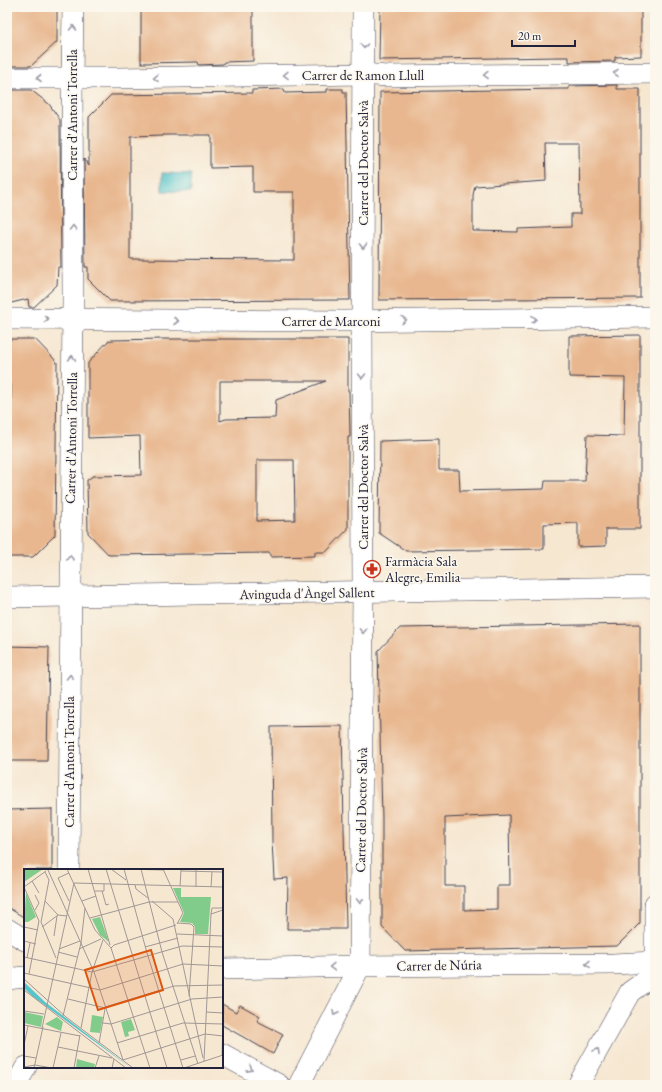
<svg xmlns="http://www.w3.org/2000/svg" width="662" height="1092" font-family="'EB Garamond',serif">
	<rect width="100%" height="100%" fill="#fbf7ec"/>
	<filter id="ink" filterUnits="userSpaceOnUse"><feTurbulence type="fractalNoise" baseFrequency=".025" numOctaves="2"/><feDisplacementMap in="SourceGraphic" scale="8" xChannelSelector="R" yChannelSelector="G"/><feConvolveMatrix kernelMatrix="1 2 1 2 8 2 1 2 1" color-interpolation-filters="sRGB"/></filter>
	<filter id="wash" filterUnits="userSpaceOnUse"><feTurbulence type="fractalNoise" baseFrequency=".012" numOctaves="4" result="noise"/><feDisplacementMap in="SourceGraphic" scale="16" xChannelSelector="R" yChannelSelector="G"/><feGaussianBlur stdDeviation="0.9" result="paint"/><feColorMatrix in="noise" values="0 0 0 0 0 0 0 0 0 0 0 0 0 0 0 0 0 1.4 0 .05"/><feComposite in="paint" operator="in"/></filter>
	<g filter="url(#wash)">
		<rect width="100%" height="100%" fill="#f6e7d1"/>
		<polygon fill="#56c4cb" stroke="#3c7383" points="162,173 191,174 191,192 162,191"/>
		<g id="blocks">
			<g fill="#e8b78f" fill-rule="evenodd">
				<polygon points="7,7 57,7 57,42 31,66 7,66"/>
				<polygon points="141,7 253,7 253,61 224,62 223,64 199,65 198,62 141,63"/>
				<polygon points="380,7 641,7 641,56 615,57 615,61 569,62 569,57 559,57 379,60"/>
				<path d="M 617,85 L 617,89 L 640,89 L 640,298 L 379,300 L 380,92 L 560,89 L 569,89 L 569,86 ZM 545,143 L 579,143 L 580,214 L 571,214 L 571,227 L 518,229 L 518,232 L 473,231 L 473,195 L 475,186 L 546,181 Z"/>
				<path d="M 284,89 L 285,93 L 327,92 L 327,89 L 343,89 L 343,92 L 346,92 L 350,300 L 110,301 L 88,279 L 88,267 L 85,267 L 84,159 L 89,166 L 89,117 L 111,95 L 252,93 L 252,90 ZM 163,135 L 210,135 L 210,168 L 253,167 L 253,192 L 294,192 L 294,260 L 130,259 L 130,137 L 163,136 Z"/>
				<polygon points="7,90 31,90 49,104 60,120 61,267 58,267 57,285 34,307 29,307 28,299 7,304"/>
				<polygon points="640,335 640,529 606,529 606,546 578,547 578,523 544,524 544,549 406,551 379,533 380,441 439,439 439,470 459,470 460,491 544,489 545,481 585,481 587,435 624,436 625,378 569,377 569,336"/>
				<polygon points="7,339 35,339 57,362 55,535 33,557 7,557 7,511 9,511 7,418 11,418 11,385 7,385"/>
				<path d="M 162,339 L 348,339 L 348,391 L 349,391 L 350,437 L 348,437 L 348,529 L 326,552 L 315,552 L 315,556 L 270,557 L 270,553 L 109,555 L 88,533 L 87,480 L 93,476 L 141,475 L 140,436 L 88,438 L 88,363 L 108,341 L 112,340 ZM 220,381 L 326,381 L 276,400 L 275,418 L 226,419 L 220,421 ZM 257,460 L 294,460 L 295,520 L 257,521 Z"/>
				<path d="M 640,624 L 640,923 L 617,946 L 405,951 L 382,927 L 382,818 L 378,651 L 400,628 ZM 509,815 L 510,885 L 497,885 L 497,909 L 464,910 L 464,886 L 445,886 L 445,818 Z"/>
				<polygon points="7,646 49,647 47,761 10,761 10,751 7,751"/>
				<polygon points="342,726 346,929 287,929 288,878 274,879 272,841 271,727"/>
				<polygon points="52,809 52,870 25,870 25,918 7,907 7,810"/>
				<polygon points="222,1004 236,1012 240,1005 260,1016 257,1021 283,1034 273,1054 222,1025"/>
			</g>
		</g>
	</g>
	<g filter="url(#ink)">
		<use href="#blocks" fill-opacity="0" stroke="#424052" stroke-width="1"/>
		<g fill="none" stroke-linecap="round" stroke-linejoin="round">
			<g stroke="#424052" stroke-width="22">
				<g id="street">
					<polyline points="7,78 118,78 364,74 386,76 655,73"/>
					<polyline points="7,319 344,321 655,317"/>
					<polyline points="7,597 655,587"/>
					<polyline points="69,870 73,297 72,78 73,7"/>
					<polyline points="655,904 655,949"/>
					<polyline points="7,929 25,940"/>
					<polyline points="222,969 360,966 613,964 655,962"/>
					<polyline points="7,979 25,977"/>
					<polyline points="222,1054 279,1085"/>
					<polyline points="16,1085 26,1067"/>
					<polyline points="299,1085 360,966 363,592 362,321 363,7"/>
					<polyline points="578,1085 630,992 655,974"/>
				</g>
			</g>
			<use href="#street" stroke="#fff" stroke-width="21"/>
		</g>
		<defs><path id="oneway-chevron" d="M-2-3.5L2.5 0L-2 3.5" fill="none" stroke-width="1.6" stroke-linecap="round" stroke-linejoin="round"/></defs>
		<g stroke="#9c9ca7">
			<use href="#oneway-chevron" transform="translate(73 28) rotate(-89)"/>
			<use href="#oneway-chevron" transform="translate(364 46) rotate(90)"/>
			<use href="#oneway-chevron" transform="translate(616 73) rotate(179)"/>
			<use href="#oneway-chevron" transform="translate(286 75) rotate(179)"/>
			<use href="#oneway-chevron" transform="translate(486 75) rotate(179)"/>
			<use href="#oneway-chevron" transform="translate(39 78) rotate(-180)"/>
			<use href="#oneway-chevron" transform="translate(156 78) rotate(179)"/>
			<use href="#oneway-chevron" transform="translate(73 228) rotate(-90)"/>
			<use href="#oneway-chevron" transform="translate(363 246) rotate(90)"/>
			<use href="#oneway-chevron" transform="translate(46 319)"/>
			<use href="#oneway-chevron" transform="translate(534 319) rotate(-1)"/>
			<use href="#oneway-chevron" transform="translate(404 320) rotate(-1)"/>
			<use href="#oneway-chevron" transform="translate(176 321)"/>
			<use href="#oneway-chevron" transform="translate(72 358) rotate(-89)"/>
			<use href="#oneway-chevron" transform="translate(362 376) rotate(90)"/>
			<use href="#oneway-chevron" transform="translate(70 558) rotate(-90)"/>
			<use href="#oneway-chevron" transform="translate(363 631) rotate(91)"/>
			<use href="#oneway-chevron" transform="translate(70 677) rotate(-90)"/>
			<use href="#oneway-chevron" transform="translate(360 901) rotate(91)"/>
			<use href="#oneway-chevron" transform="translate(588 964) rotate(179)"/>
			<use href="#oneway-chevron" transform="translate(332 967) rotate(179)"/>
			<use href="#oneway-chevron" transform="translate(335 1013) rotate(117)"/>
			<use href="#oneway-chevron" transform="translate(597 1051) rotate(-61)"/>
			<use href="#oneway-chevron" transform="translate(250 1069) rotate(29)"/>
		</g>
	</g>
	<defs>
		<g id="pharmacy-ring" transform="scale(0.9)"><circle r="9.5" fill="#fbf7ec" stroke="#c8321e" stroke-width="1.5"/><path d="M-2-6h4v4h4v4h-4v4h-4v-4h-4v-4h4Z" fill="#c8321e"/></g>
	</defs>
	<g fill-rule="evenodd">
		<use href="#pharmacy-ring" x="372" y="569"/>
	</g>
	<g text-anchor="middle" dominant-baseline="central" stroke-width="3" stroke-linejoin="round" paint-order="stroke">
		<g font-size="14" fill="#22223b" stroke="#fbf7ec">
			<text x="363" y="75">Carrer de Ramon Llull</text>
			<text transform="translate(72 115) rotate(-90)">Carrer d'Antoni Torrella</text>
			<text transform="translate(363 163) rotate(-90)">Carrer del Doctor Salvà</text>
			<text x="331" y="321">Carrer de Marconi</text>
			<text transform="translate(71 438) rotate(-89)">Carrer d'Antoni Torrella</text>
			<text transform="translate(363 487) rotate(-90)">Carrer del Doctor Salvà</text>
			<text transform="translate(307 593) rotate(-1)">Avinguda d'Àngel Sallent</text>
			<text transform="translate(69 762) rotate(-90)">Carrer d'Antoni Torrella</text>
			<text transform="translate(361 810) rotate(-89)">Carrer del Doctor Salvà</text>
			<text transform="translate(439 965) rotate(-1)">Carrer de Núria</text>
		</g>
		<g font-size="14" fill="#22223b" stroke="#fbf7ec" text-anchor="start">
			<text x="385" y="561">Farmàcia Sala<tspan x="385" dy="16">Alegre, Emilia</tspan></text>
		</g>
	</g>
	<g transform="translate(24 869)">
		<rect width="199" height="199" fill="#f6e7d1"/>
		<path d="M 0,0 L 19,0 L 0,13 ZM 149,19 L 157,19 L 157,28 L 187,28 L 184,65 L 171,65 L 171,58 L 168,54 L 156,53 L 160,44 ZM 2,24 L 12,48 L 4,53 L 0,53 ZM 76,48 L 85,73 L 76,66 L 68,50 ZM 0,143 L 19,147 L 17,158 L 0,154 ZM 68,146 L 79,148 L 76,164 L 66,163 ZM 33,148 L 39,153 L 37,162 L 21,155 ZM 107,150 L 111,161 L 104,163 L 105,167 L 101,168 L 97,153 ZM 53,190 L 71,195 L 70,199 L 52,199 Z" fill="#81cc8a"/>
		<path d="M 0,113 L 21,133 L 107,199 L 8,127 L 0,119 Z" fill="#56c4cb"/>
		<path fill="none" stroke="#a19895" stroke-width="1" d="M 43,0 L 71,61 L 87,79 L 126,199M 64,0 L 86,76M 82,0 L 143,199M 87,0 L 102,11M 100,0 L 123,84 L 159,199M 100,0 L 139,1M 117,0 L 138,83 L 174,195M 139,0 L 159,44 L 153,55M 24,1 L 70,103 L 99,191 L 181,165 L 199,167M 157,2 L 199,3M 21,3 L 25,11 L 17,53 L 32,89M 45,4 L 34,9 L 45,32M 8,12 L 15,24M 111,16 L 112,20 L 124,29M 156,17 L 157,1M 0,18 L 15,52 L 5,105M 0,18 L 22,2M 172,18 L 172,0M 187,18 L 188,3M 71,22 L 80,22 L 80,15M 78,22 L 82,36 L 85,35M 21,32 L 34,46M 58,32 L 72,27M 128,32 L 149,50M 199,39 L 188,39 L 187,45 L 199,41M 11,41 L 15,34 L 11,26M 66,49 L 125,33 L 154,33M 149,50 L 179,189M 154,54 L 167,55 L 170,58 L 165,127M 0,58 L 14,61M 18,58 L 34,46 L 43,47M 153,65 L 199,67M 30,67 L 33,47M 0,72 L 12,75M 121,78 L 154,69M 87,79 L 90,76 L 152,56M 35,80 L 56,72M 55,80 L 77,70M 34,83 L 53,88M 0,88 L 68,103 L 158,77 L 199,78M 3,89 L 6,74M 0,104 L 76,121 L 159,95 L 199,97M 0,110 L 42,148 L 109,199M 0,121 L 90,190 L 88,199M 44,130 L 81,139M 81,138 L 150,117 L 199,116M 0,142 L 20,145M 182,143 L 199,144M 39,147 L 57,74 L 61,39M 79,154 L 87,155 L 168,130 L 199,128M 0,156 L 56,167M 18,159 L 50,14 L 199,18M 57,159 L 68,103 L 79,71M 75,174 L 81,140M 93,174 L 159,154 L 199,155M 0,176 L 4,157M 34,178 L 88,189M 0,187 L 12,189M 198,187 L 199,148M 90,190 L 102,199M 157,191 L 171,187M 180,192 L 187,45M 0,198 L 11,196 L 28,199M 10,199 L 19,158M 29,199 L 37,164M 50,199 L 56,166M 71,199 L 75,187M 160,199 L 199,186"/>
		<path fill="#de560e" fill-opacity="0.15" stroke="#de560e" stroke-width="2" d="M 127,81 L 139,121 L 74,141 L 61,101 Z"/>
		<rect width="199" height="199" fill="none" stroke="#22223b" stroke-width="2"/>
	</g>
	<rect width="662" height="1092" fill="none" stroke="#fbf7ec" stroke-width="24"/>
	<path d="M512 40v6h63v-6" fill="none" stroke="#22223b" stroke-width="2"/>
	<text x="518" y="40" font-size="12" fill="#22223b" stroke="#fbf7ec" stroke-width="3" paint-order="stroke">20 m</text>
</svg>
